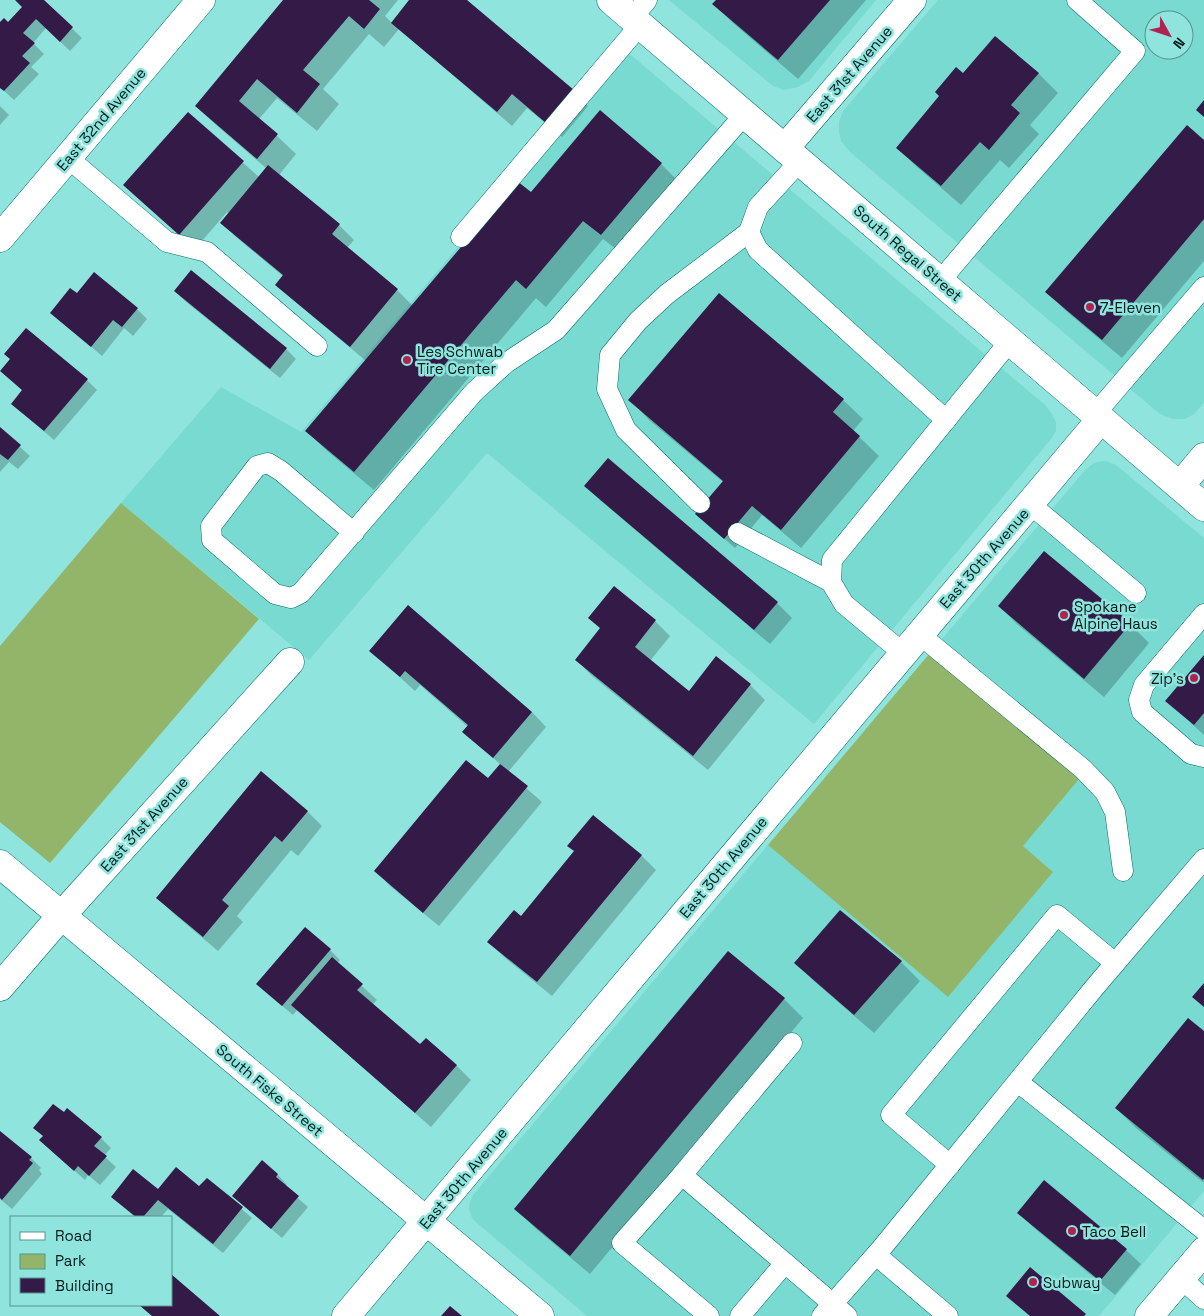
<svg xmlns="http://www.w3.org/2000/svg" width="1204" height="1316" font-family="'Space Grotesk',sans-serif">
	<rect width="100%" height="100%" fill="#8fe4dd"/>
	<g fill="#78dad1" fill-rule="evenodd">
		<polygon points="669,0 876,0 809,81 798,87 784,90 773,86"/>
		<path d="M 938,0 L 1204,0 L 1204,403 L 1194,414 L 1185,419 L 1173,419 L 1160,414 L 850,152 L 841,141 L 839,132 L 839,122 L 843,111 ZM 1154,20 L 1184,20 L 1184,50 L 1154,50 Z"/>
		<polygon points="625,50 1045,405 1052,414 1056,422 1056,431 1050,440 814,724 487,453 309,660 121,503 221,387 301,432"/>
		<polygon points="1106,461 1116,465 1204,538 1204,1191 1099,1316 587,1316 477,1223 472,1218 469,1209 470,1202 473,1195 768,845 948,997 1052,871 1023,846 930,653 1086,469 1096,462"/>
	</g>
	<g fill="#93b569">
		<polygon points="121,503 259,619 50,863 0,822 0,646"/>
		<polygon points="930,653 1079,779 1023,846 1053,872 948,997 768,845"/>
	</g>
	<g fill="#0003">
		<polygon points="16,0 42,0 82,38 70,51 46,28 33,43 44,54 31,67 39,74 14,100 0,87 0,24 8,24 24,7"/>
		<polygon points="285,0 398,0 385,16 392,23 411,0 465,0 573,91 588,106 562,137 527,108 512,126 399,29 384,47 369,34 323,89 339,104 317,131 277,98 259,119 296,154 279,175 339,225 354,240 347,248 397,290 413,306 531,194 661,164 680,183 621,253 603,239 546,307 536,298 374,490 326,450 307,431 366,361 292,299 277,284 284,277 236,237 221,222 229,214 227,212 195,249 125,185 188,114 259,177 266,168 216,125 196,106"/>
		<polygon points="718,0 866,0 798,79 733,23 714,4"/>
		<polygon points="1038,73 1058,93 1030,125 1039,134 1009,168 1000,160 961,205 917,167 897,148"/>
		<polygon points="0,106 9,115 0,125"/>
		<polygon points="1204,141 1204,261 1122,358 1066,311 1047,292"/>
		<polygon points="175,291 286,349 296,359 280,378 185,301"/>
		<polygon points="77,295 137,309 147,319 133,336 124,328 102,356 52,313"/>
		<polygon points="2,371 87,380 97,390 54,440 12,404 23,391"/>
		<polygon points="630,400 843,400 863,419 853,431 879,456 801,548 762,515 735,548 707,524 723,482 649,420"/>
		<polygon points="0,429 30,456 18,469 9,462 0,472"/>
		<polygon points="586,486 777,603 792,618 770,644 601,501"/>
		<polygon points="614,588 655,621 670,636 650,661 689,692 750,685 765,700 708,770 591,675 577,660 601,629 590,618"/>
		<polygon points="999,606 1130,624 1149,643 1104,697 1018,625"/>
		<polygon points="371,651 532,712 546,727 508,772 542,802 439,926 390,886 376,871 488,780 501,765 464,732 468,727 420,685 415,691"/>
		<polygon points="1204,657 1204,735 1167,701"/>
		<polygon points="307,811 322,826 298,856 291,850 237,916 243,922 218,951 173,913 158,898"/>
		<polygon points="641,855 656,870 552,996 504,957 489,942 522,918"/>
		<polygon points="330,950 340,960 337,963 377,1000 372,1005 420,1046 456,1065 471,1080 431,1127 297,1010 293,1015 268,994"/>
		<polygon points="901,962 920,981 874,1033 815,982 796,963"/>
		<polygon points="784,999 803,1018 590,1274 535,1228 516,1209"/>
		<polygon points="1204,1033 1204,1183 1136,1128 1116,1108"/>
		<polygon points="0,1133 31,1158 41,1168 39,1170 42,1174 12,1209 0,1199"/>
		<polygon points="101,1138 111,1148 104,1156 116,1167 100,1185 88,1175 85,1180 51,1150"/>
		<polygon points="262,1162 278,1175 287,1185 285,1187 308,1207 282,1238 243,1205"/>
		<polygon points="207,1179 252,1218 223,1253 168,1209 161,1217 135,1217 112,1197 158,1191 200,1188"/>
		<polygon points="1019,1213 1126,1250 1141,1264 1115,1295 1033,1227"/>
	</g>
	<g fill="#341a47">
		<polygon points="15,0 44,0 73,27 60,42 36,19 23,33 35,43 22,56 30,63 4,91 0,88 0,22 4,18 8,22 22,7"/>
		<polygon points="283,0 369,0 380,9 364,29 349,16 303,70 320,84 297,113 257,79 239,101 278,134 257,159 195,106"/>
		<polygon points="409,0 467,0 574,90 546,123 512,94 497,112 391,23"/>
		<polygon points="716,0 830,0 778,60 712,4"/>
		<polygon points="995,36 1039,73 1011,105 1020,113 989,150 980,142 941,186 896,148 939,96 935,92 956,67 963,73"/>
		<polygon points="1204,100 1204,117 1196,110"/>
		<polygon points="600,110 662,163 601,235 583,221 526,289 516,280 354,472 305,431 517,181 531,192"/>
		<polygon points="188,112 244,161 179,235 123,185"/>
		<polygon points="1187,125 1204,140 1204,219 1102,340 1045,292"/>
		<polygon points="268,165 340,224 332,234 398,289 350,347 275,285 283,275 220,223"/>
		<polygon points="191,270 287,348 270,369 174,291"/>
		<polygon points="94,272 138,308 122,327 113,320 91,347 50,313 70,288 77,293"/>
		<polygon points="719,293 844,399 833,412 860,436 781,530 752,506 724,539 695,514 723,481 628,400"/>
		<polygon points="26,328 88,379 44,431 11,404 22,390 0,371 10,359 4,354"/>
		<polygon points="0,427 21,445 8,460 0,454"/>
		<polygon points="608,458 778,602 754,630 584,486"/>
		<polygon points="1044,551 1131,623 1084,679 998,606"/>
		<polygon points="614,586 656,620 635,647 689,691 716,656 751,684 693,756 575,660 600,628 588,618"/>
		<polygon points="408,605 532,712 493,758 462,732 468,725 405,671 400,677 369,651"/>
		<polygon points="1204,655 1204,713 1194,725 1165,701"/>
		<polygon points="466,760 488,778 500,764 528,786 423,913 374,871"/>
		<polygon points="261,771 308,811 282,842 275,836 222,900 229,906 203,937 156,898"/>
		<polygon points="593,815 642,855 537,982 487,942 514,910 521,916 574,851 567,846"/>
		<polygon points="840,910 902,961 854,1015 794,963"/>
		<polygon points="305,927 331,949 282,1006 256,984"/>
		<polygon points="728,951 785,998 570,1256 514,1209"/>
		<polygon points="332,957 363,984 357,990 420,1044 426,1038 457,1065 415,1113 291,1005"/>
		<polygon points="1204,983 1204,1007 1192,997"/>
		<polygon points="1188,1018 1204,1031 1204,1178 1203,1180 1115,1108"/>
		<polygon points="53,1104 64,1112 67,1108 102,1137 94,1146 107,1156 89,1176 78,1166 74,1171 39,1140 43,1136 33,1128"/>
		<polygon points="0,1131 32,1157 29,1160 33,1163 2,1200 0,1198"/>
		<polygon points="262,1160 278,1174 276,1177 299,1196 271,1229 232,1196"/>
		<polygon points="176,1167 199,1186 207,1178 243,1207 213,1244 158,1200 143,1217 136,1217 111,1197 133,1169 158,1189"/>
		<polygon points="1044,1180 1127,1249 1100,1281 1017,1213"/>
		<polygon points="1030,1267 1086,1314 1084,1316 1030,1316 1006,1296"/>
		<polygon points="171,1274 220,1316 152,1316 139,1305 171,1305"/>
		<polygon points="450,1306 462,1316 441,1316"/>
	</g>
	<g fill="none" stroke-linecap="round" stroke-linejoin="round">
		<g stroke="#056f69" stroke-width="21">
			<g id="lane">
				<polyline points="632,18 647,0"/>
				<polyline points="68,158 167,242 207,252 317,346"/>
				<polyline points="800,161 758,207 749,232 758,250 946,420"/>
				<polyline points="461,237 640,25"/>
				<polyline points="940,281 1135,51 1077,0"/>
				<polyline points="1095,414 1204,287"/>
				<polyline points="700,503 626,430 607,389 610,355 638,321 667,294 749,232"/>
				<polyline points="1030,504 1136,593"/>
				<polyline points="354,533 281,471 268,463 257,466 211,526 212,540 275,594 291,598 301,593 474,392 506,363 556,330 745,114"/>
				<polyline points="738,533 831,582"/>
				<polyline points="1204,614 1144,685 1139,700 1142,712 1191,754 1204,757"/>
				<polyline points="919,634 1083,769 1105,792 1115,812 1123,871"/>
				<polyline points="903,653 844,604 831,582 832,560 1010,341"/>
				<polyline points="792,1043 682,1175 847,1316"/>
				<polyline points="1018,1082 1204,1230"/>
				<polyline points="950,1165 891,1115 1057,915 1115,963"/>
				<polyline points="682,1175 622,1243 709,1316"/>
				<polyline points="876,1255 948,1316"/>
				<polyline points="1181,1278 1204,1299"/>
				<polyline points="740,1316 785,1263"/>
				<polyline points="822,1316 881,1249 1094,988 1204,859"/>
			</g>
		</g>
		<g stroke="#056f69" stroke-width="29">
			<g id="street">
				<polyline points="785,148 912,0"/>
				<polyline points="0,238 201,0"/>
				<polyline points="1180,486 1204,457"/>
				<polyline points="0,864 540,1316"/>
				<polyline points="0,987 61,916 290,662"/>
				<polyline points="346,1316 1101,419"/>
			</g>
		</g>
		<g stroke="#056f69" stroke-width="29">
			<g id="secondary">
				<polyline points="611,0 1204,507"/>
				<polyline points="1149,1316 1204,1251"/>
			</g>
		</g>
		<use href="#lane" stroke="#fff" stroke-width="20"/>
		<use href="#street" stroke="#fff" stroke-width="28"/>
		<use href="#secondary" stroke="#fff" stroke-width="28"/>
	</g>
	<g fill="#b22250" stroke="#8fe4dd" stroke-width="2">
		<circle cx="1090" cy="307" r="5"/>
		<circle cx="407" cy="360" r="5"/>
		<circle cx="1064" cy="615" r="5"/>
		<circle cx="1194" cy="678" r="5"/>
		<circle cx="1072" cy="1231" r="5"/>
		<circle cx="1033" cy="1282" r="5"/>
	</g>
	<g text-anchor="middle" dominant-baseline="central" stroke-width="5" stroke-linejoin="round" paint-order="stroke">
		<g font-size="15" fill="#021d1b" stroke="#8fe4dd">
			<text transform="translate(849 74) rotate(-49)">East 31st Avenue</text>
			<text transform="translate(101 119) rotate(-50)">East 32nd Avenue</text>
			<text transform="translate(908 253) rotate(41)">South Regal Street</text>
			<text transform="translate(984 558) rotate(-49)">East 30th Avenue</text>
			<text transform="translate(144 824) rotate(-48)">East 31st Avenue</text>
			<text transform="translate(723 867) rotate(-50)">East 30th Avenue</text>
			<text transform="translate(270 1090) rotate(40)">South Fiske Street</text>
			<text transform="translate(463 1178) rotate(-50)">East 30th Avenue</text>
		</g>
		<g font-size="15" fill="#021d1b" stroke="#8fe4dd" text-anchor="start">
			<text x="1100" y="307">7-Eleven</text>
			<text x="417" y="351">Les Schwab<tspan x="417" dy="17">Tire Center</tspan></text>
			<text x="1074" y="606">Spokane<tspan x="1074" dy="17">Alpine Haus</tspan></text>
			<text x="1184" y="678" text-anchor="end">Zip's</text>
			<text x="1082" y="1231">Taco Bell</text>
			<text x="1043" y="1282">Subway</text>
		</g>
	</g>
	<rect x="10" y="1216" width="162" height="90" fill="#8fe4dd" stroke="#57948f"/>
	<rect x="20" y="1232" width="25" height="8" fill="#ffffff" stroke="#57948f"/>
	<text x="55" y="1241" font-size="15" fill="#021d1b">Road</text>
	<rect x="20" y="1254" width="25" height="15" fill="#93b569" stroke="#57948f"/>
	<text x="55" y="1266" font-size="15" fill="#021d1b">Park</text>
	<rect x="20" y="1278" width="25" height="15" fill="#341a47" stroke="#57948f"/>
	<text x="55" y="1291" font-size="15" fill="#021d1b">Building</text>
	<g transform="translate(1169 35) rotate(130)"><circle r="24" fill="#8fe4dd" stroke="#57948f"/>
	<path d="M0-4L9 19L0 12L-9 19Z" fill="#b22250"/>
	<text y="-8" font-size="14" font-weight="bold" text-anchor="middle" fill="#021d1b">N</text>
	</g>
</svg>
